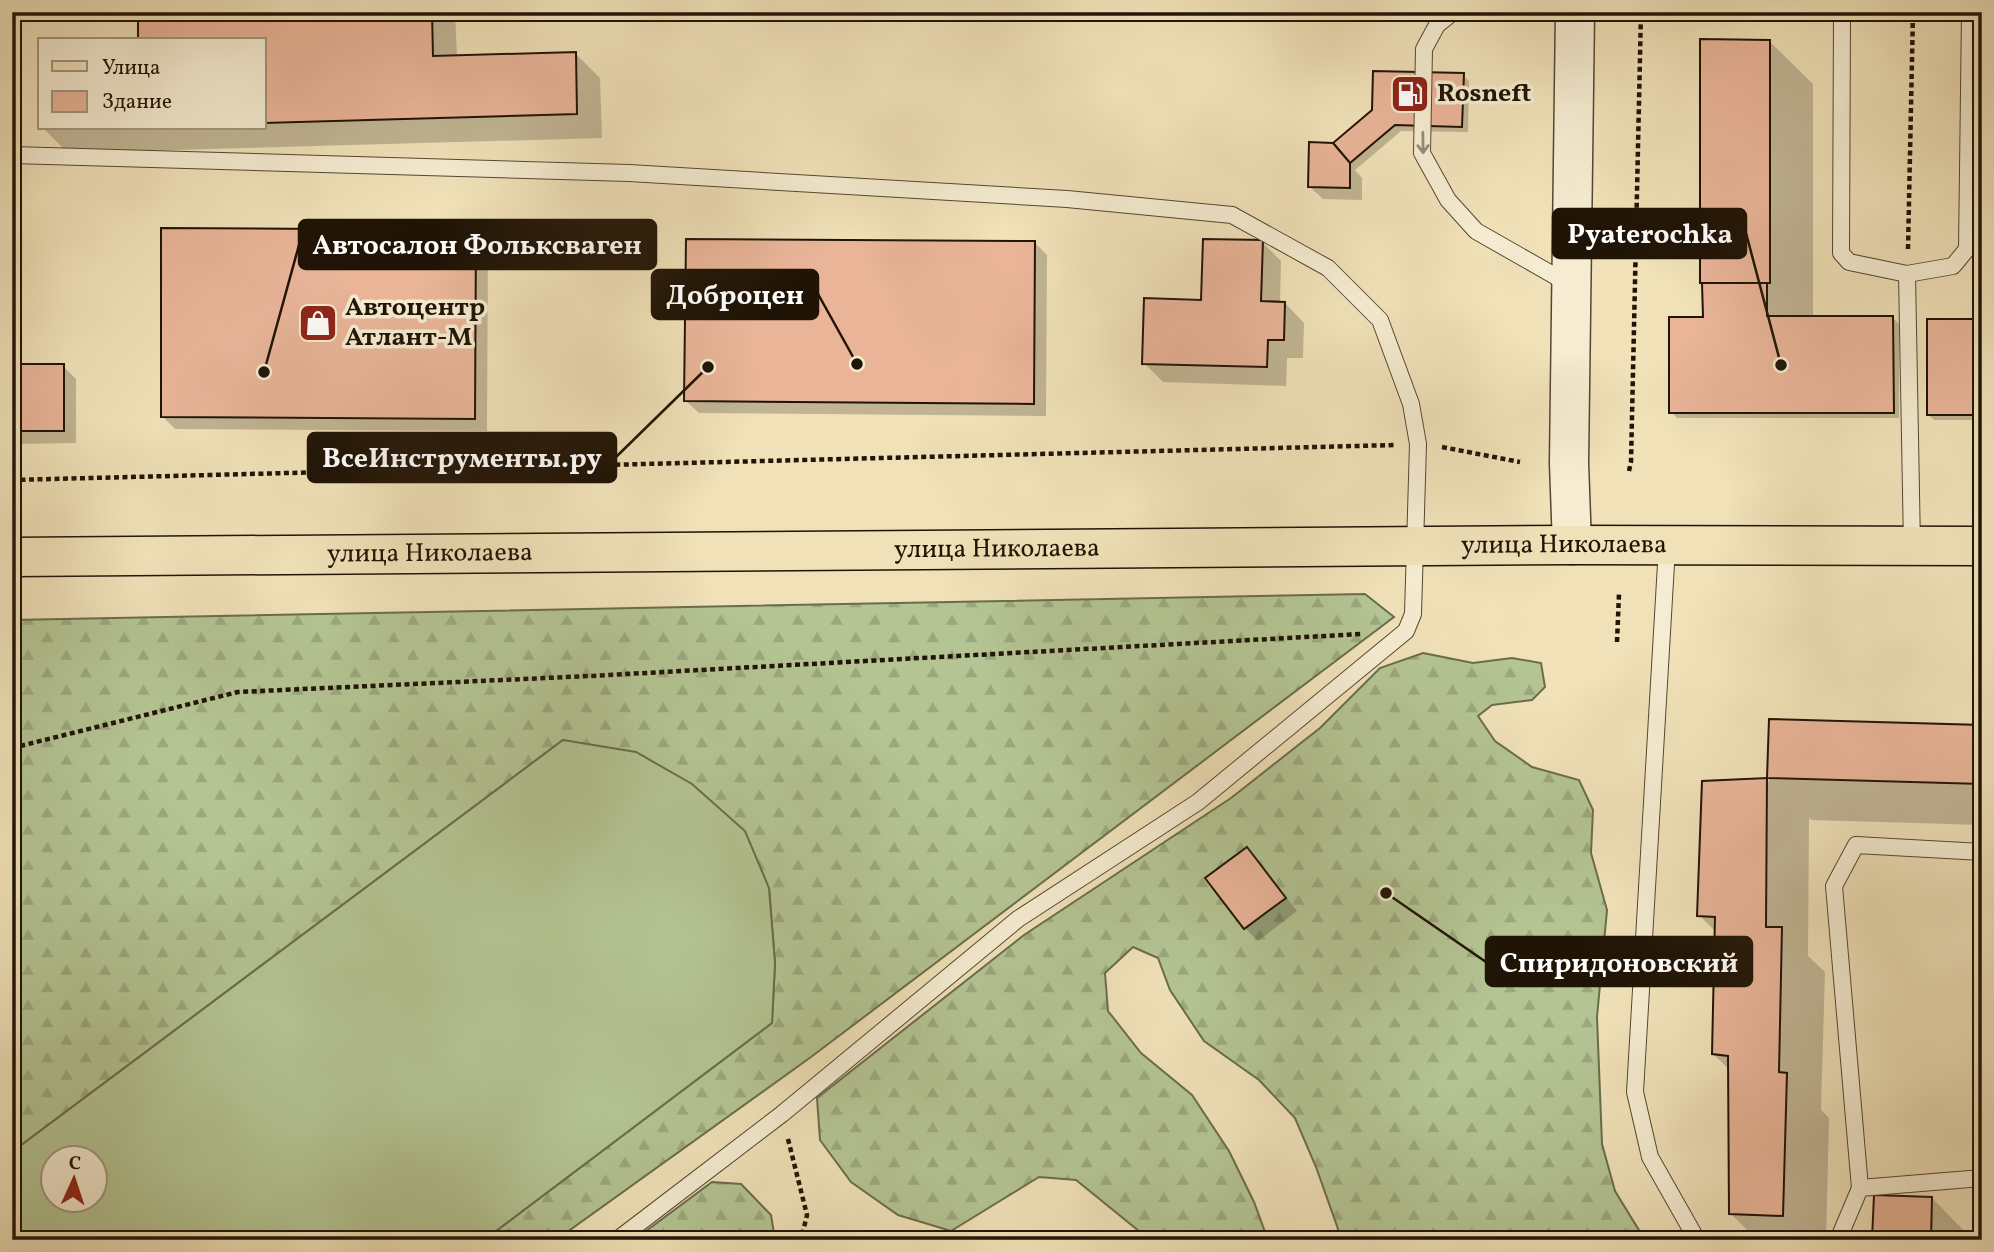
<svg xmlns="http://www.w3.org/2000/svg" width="1994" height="1252" font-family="Vollkorn,serif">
	<defs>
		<pattern id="forest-firs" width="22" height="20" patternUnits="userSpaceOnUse" patternTransform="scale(1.75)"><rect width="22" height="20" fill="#b4c493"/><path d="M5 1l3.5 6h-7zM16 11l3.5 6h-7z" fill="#9aa87d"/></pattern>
	</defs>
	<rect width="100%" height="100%" fill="#f0e1b8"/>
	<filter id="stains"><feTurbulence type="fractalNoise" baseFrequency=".00286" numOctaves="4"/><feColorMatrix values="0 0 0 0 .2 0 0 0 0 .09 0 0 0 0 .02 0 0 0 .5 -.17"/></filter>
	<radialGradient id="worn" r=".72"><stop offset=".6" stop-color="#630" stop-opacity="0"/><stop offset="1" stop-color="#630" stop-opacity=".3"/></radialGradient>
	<g fill="url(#forest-firs)" stroke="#6a6c4c" stroke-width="2">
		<polygon points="1365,594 1394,617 811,1057 556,1240 484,1240 772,1023 775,963 769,888 563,740 12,1152 12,620"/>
		<polygon points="1423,653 1473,663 1512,658 1541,663 1545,687 1532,700 1492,705 1478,716 1495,741 1532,767 1579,780 1593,810 1591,853 1607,910 1597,1017 1602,1144 1615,1191 1645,1240 1333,1240 1338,1229 1316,1167 1295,1118 1259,1080 1204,1041 1170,990 1158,958 1133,947 1105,973 1108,1011 1141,1053 1192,1095 1229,1151 1254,1202 1268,1240 1150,1240 1076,1180 1039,1177 951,1231 898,1215 851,1182 820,1140 817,1098 1024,935 1231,798 1320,728 1380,668"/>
		<polygon points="712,1182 741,1184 771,1215 775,1240 634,1240"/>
	</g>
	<path fill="#b4c493" stroke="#6a6c4c" stroke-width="2" fill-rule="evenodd" d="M 563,740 L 636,752 L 692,784 L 745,831 L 769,888 L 775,963 L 772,1023 L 484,1240 L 12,1240 L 12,1152 ZM 52,1158 L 94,1158 L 94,1200 L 52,1200 Z"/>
	<g fill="#0003">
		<polygon points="139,12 455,12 457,57 575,53 600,78 602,138 68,153 43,128 264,128 264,40 140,40"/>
		<polygon points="1769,41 1813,84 1813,318 1893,318 1899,324 1899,418 1677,418 1671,412 1704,318"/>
		<polygon points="1463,75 1469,81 1468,132 1401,131 1355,170 1362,178 1362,200 1323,199 1310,187 1333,144"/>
		<polygon points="475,231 488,244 487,431 175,429 162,416"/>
		<polygon points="1034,242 1047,255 1046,416 699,413 686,401"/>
		<polygon points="1262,242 1281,261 1280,303 1285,303 1304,323 1303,358 1287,358 1286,386 1163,382 1144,363"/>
		<polygon points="1982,321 1982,420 1934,420 1928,415"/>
		<polygon points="12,366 63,366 76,379 76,443 12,444"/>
		<polygon points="1770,721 1982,727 1982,825 1812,820 1809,818 1808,956 1825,972 1821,1110 1829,1118 1826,1240 1757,1240 1731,1214 1730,1070 1713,1054 1717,933 1699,915 1766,780 1769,782"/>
		<polygon points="1247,849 1259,862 1297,911 1258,941 1245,928 1208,878"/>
		<polygon points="1932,1198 1973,1240 1874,1240"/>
	</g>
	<g fill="#e9b498" stroke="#201406" stroke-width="2">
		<polygon points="138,12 432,12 433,56 576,52 577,114 264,123 264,40 138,40"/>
		<polygon points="1700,39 1770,40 1770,283 1700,283"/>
		<polygon points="1373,71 1464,73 1462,127 1395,125 1350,163 1333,143 1372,110"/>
		<polygon points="1309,142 1333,143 1350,163 1350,188 1308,187"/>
		<polygon points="161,228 476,230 475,419 161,417"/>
		<polygon points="686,239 1035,241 1034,404 684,401"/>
		<polygon points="1203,239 1263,240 1261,301 1285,302 1284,340 1268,340 1267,367 1142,364 1144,298 1201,300"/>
		<polygon points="1702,283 1767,283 1767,316 1893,316 1894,413 1669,413 1669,317 1703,317"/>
		<rect x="1927" y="319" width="55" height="96"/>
		<rect x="12" y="364" width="52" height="67"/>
		<polygon points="1769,719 1982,725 1982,784 1767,778"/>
		<polygon points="1767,778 1766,927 1782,927 1779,1072 1787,1073 1783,1216 1729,1214 1728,1056 1712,1054 1715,917 1697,916 1702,781"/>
		<polygon points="1247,847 1286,898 1244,929 1205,878"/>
		<polygon points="1874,1195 1932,1197 1931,1240 1872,1240"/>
	</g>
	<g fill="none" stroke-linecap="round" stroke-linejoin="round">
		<g stroke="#544732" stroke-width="18">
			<g id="service">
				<polyline points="1453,12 1437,25 1424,49 1422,153 1448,200 1476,231 1569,284"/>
				<polyline points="1842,12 1841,253 1849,262 1907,274"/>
				<polyline points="12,155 629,173 1067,199 1232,215 1328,268 1380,320 1411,404 1418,444 1413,614 1406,631 1198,802 1018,919 782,1114 617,1240"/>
				<polyline points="1912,546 1907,274 1953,266 1967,249 1970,12"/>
				<polyline points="1667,547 1635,1092 1650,1157 1697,1240"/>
				<polyline points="1860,1188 1834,886 1856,845 1982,852"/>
				<polyline points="1838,1240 1860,1188 1982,1178"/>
			</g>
		</g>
		<g stroke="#544732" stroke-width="41">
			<polyline id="tertiary" points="1572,545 1569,463 1575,12"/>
		</g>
		<g stroke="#201406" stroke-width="41">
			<g id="primary">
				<path id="s1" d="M 12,557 L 1572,545 L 1982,546"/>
			</g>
		</g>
		<g stroke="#201406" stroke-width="4.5" stroke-dasharray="5 3.5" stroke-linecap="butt">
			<polyline points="1908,249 1913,12"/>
			<polyline points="1442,447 1520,462"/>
			<polyline points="1629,471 1631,462 1641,12"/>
			<polyline points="12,480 1395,445"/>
			<polyline points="1617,642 1619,594"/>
			<polyline points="12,748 238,692 590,676 1361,634"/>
			<polyline points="788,1139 807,1215 801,1240"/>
		</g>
		<use href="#service" stroke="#f5ecd1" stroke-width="16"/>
		<use href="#tertiary" stroke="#f5ecd1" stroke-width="38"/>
		<use href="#primary" stroke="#f0e1b8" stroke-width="38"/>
	</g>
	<defs><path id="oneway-shaft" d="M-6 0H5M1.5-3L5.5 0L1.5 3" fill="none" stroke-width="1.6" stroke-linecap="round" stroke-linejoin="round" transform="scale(1.75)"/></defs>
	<use stroke="#958b76" href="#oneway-shaft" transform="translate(1423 143) rotate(89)"/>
	<defs>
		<g id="fuel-square" transform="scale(2.0125)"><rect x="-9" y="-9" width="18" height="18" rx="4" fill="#8f2418" stroke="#f5ecd1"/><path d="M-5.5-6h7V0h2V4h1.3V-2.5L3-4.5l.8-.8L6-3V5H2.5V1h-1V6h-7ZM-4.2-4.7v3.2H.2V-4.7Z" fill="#fff"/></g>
		<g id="shop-square" transform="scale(2.0125)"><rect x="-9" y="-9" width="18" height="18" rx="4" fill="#8f2418" stroke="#f5ecd1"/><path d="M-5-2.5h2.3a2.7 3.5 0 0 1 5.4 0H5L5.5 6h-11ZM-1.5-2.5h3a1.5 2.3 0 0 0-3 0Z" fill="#fff"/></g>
	</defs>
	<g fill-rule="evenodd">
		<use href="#fuel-square" x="1410" y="94"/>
		<use href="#shop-square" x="318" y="323"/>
	</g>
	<g text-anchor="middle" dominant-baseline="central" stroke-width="7" stroke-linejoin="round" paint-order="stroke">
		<g font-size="26" font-weight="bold" fill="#201406" stroke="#f5ecd1" text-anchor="start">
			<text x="1437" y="94">Rosneft</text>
			<text x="345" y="308">Автоцентр<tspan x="345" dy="30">Атлант-М</tspan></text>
		</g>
		<g font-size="26" fill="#201406" stroke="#f5ecd1">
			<text stroke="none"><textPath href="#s1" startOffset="1552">улица Николаева</textPath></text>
			<text stroke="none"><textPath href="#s1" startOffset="985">улица Николаева</textPath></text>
			<text stroke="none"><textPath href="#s1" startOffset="418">улица Николаева</textPath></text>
		</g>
	</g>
	<path fill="none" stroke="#201406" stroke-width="2.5" d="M1781 365L1746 233M264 372L299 245M857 364L818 294M708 367L616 457M1386 893L1486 962"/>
	<g fill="#201406" stroke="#f5ecd1" stroke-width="2.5">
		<circle cx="1781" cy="365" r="7"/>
		<circle cx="264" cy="372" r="7"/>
		<circle cx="857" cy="364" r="7"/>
		<circle cx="708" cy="367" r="7"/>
		<circle cx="1386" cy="893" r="7"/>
	</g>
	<g fill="#201406" stroke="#201406" stroke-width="2.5">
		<rect x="1553" y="209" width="193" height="49" rx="7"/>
		<rect x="299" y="220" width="357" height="49" rx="7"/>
		<rect x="652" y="270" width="166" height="49" rx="7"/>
		<rect x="308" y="433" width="308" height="49" rx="7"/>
		<rect x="1486" y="937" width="266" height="49" rx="7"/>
	</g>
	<g font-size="28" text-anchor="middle" font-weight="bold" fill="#fff">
		<text x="1650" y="243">Pyaterochka</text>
		<text x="477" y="254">Автосалон Фольксваген</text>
		<text x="735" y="304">Доброцен</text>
		<text x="462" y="467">ВсеИнструменты.ру</text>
		<text x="1619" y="972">Спиридоновский</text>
	</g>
	<rect width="1994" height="1252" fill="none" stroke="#f0e1b8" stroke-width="42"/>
	<rect x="14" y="14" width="1966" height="1224" fill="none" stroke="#201406" stroke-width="3.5"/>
	<rect x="21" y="21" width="1952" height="1210" fill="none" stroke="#201406" stroke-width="2"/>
	<rect x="38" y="38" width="228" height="91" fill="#f5ecd1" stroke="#a09680" stroke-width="2"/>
	<rect x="52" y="61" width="35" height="10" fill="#f0e1b8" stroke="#a09680" stroke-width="2"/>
	<text x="102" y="74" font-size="21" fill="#201406">Улица</text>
	<rect x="52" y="91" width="35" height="21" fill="#e9b498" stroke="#a09680" stroke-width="2"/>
	<text x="102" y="108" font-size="21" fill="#201406">Здание</text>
	<g transform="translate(74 1179) rotate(3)"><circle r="33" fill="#f5ecd1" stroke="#a09680" stroke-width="2"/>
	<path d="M0-5L12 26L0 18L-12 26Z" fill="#8f2418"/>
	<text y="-10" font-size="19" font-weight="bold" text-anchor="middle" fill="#201406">С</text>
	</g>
	<rect width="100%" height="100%" filter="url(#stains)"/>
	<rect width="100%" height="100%" fill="url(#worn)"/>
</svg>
